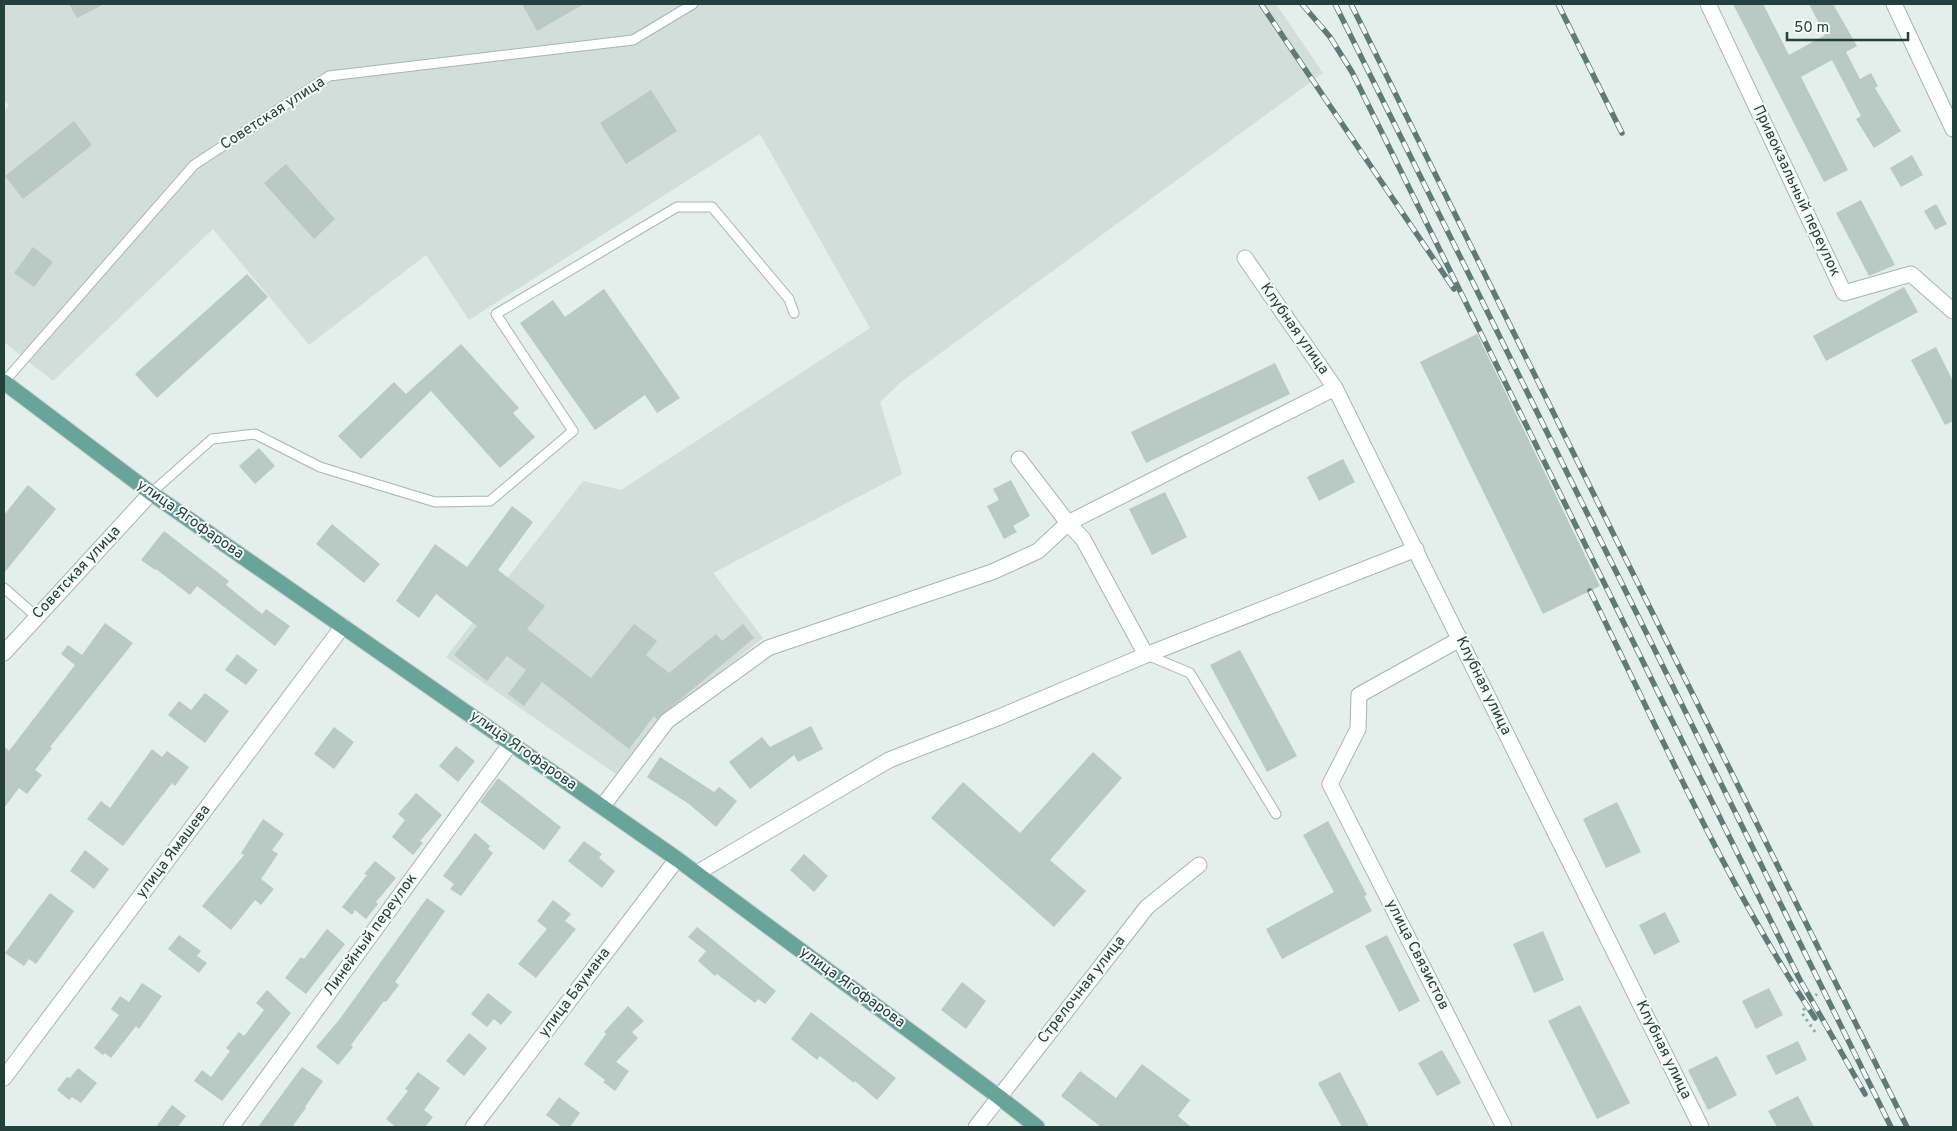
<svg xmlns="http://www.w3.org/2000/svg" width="1957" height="1131" font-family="Overpass,sans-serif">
	<rect width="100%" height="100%" fill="#e4eeea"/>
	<polygon fill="#d2ded9" points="4,4 1276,4 1323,73 901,382 880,402 902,474 713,573 763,638 669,713 616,774 446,657 583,481 621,490 870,328 760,134 469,320 426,255 309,345 213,229 53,381 4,342 4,112 9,105 4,101"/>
	<g fill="#b9c9c3">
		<polygon points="69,4 104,4 77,18"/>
		<polygon points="522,4 584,4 537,31"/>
		<polygon points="1733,4 1763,4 1789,55 1825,35 1809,4 1833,4 1857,46 1846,52 1860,79 1871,73 1878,86 1875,88 1901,131 1874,148 1856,119 1861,116 1832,60 1801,77 1848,170 1824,182"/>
		<polygon points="651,90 677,131 626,164 600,123"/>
		<polygon points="74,121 92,145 23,199 5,176"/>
		<polygon points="1912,155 1923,175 1901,187 1890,168"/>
		<polygon points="286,164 335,219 314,239 264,183"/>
		<polygon points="1861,200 1895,265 1869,276 1836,213"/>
		<polygon points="1936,204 1947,224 1935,230 1924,211"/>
		<polygon points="33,247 53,262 34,287 14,273"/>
		<polygon points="247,274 268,297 157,398 135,374"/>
		<polygon points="1904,287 1918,312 1826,361 1813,336"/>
		<polygon points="604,289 680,398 657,413 645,395 595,430 520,323 553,300 565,317"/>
		<polygon points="1477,334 1600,586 1543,614 1420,362"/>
		<polygon points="461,344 519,408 513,413 535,437 500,468 431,391 361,459 338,436 394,382 406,394"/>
		<polygon points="1936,347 1953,381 1953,421 1945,425 1911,360"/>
		<polygon points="1275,363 1290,394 1146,463 1131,432"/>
		<polygon points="259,448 275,466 255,484 239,466"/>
		<polygon points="1343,459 1355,482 1319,501 1307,477"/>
		<polygon points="1011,480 1030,516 1013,526 1017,532 1004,539 987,506 999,500 993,489"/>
		<polygon points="28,485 56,509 4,573 4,515"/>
		<polygon points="1165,492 1187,537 1152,555 1129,509"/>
		<polygon points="512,506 533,522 498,570 545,606 527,629 591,678 634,624 657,641 646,655 669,673 716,634 722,641 743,624 754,638 657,719 654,716 629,749 542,682 524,706 508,694 526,670 507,656 487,681 454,655 477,626 436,594 419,618 396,601 435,544 467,567"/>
		<polygon points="332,524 380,564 364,583 316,544"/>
		<polygon points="164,531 229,581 226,585 262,614 266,609 290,626 275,646 197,586 190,595 156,569 155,570 141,560"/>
		<polygon points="105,623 133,643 50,747 52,748 35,770 42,775 27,794 19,788 4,808 4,746 9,751 75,665 61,654 68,645 82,655"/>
		<polygon points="1240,650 1297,756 1267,772 1210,665"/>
		<polygon points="237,654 258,670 246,685 225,670"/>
		<polygon points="205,693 229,711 205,743 168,715 179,701 191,710"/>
		<polygon points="811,726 823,749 798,762 794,755 750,789 729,762 762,737 770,747"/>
		<polygon points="334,727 354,742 334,769 314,754"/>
		<polygon points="456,746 475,761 458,782 439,766"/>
		<polygon points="152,749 162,757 167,751 189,767 175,786 172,783 123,846 87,819 101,801 110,808"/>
		<polygon points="1093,752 1122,778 1050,860 1086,891 1054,927 931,818 963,782 1020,833"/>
		<polygon points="660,757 714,792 719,787 737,801 716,827 689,804 647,777"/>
		<polygon points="498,778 561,827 544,850 480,802"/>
		<polygon points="416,793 442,815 420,841 423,843 413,855 392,837 405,820 398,814"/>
		<polygon points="1617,802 1641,852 1606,868 1583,819"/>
		<polygon points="263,819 284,834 272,850 278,854 261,879 274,889 261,905 255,900 231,930 202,906 244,855 241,853"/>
		<polygon points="1328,821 1367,895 1364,896 1372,911 1282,959 1266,929 1334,892 1303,835"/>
		<polygon points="475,833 490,846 488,849 493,853 461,896 450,889 454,884 443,876"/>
		<polygon points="584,841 602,854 599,858 615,871 602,888 568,861"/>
		<polygon points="85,850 109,869 94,889 70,871"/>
		<polygon points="804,854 828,876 814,892 790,870"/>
		<polygon points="375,861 396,878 376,902 378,904 366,919 355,910 352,915 342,907 367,875 364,874"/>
		<polygon points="50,893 74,911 36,964 29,959 24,966 5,953"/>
		<polygon points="427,898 445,911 395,982 399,985 386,1002 384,1001 351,1045 353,1047 338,1065 316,1047 339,1020"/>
		<polygon points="553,900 571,914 565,921 576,929 536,978 518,964 547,929 537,921"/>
		<polygon points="1665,912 1680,942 1654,955 1639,925"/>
		<polygon points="697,927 776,991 765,1004 758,999 755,1003 717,974 715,976 698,961 706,951 688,937"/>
		<polygon points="327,929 345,944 306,994 285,978 301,957 304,959"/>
		<polygon points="1543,931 1564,980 1534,993 1513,944"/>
		<polygon points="179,935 201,951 197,956 207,963 199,973 168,949"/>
		<polygon points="1387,935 1420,1001 1399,1012 1365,946"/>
		<polygon points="962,982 986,1001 966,1029 941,1010"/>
		<polygon points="142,983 162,996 139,1029 136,1026 111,1058 105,1053 103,1055 94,1048 119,1015 111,1009 120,996 129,1002"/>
		<polygon points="1769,988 1783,1015 1756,1029 1742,1001"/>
		<polygon points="267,990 291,1013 222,1101 194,1081 202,1070 211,1077 230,1051 226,1048 239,1032 244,1036 264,1010 256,1003"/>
		<polygon points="488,993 512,1012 501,1025 494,1019 487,1027 471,1014"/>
		<polygon points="1580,1005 1630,1103 1597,1119 1548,1021"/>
		<polygon points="628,1006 644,1021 632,1032 638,1038 616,1062 629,1071 615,1091 603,1082 605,1080 584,1064 606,1034 604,1032"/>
		<polygon points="811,1012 896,1078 877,1100 855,1081 854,1083 820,1056 817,1060 791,1039"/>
		<polygon points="469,1033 487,1048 464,1076 446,1061"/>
		<polygon points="1798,1041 1807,1060 1776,1075 1766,1056"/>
		<polygon points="1442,1050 1461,1083 1437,1096 1418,1063"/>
		<polygon points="1717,1056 1737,1095 1708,1110 1688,1070"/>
		<polygon points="1142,1064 1190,1100 1178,1116 1191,1127 1101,1127 1061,1096 1080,1071 1116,1098"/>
		<polygon points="302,1067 323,1081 305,1107 306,1108 292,1127 258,1127"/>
		<polygon points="78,1068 97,1083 81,1103 72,1097 69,1100 57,1090 67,1077 70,1078"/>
		<polygon points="418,1072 440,1088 424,1110 433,1117 425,1127 396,1127 386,1119 408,1091 405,1089"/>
		<polygon points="1340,1072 1369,1127 1342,1127 1318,1083"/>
		<polygon points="1798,1096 1814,1127 1777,1127 1768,1111"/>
		<polygon points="559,1097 580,1113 570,1127 562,1127 546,1115"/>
		<polygon points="172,1105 186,1116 178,1127 156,1127"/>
	</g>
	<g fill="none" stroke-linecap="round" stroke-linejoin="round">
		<g stroke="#a6b6b2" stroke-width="11">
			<g id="service">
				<polyline points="4,382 194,165 329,76 633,40 693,4"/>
				<polyline points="151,493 212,439 255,434 320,467 435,502 490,501 573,431 496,314 677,207 712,207 789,299 794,313"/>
				<polyline points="4,588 37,617"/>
				<polyline points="1147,655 1190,673 1276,814"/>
			</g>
		</g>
		<g stroke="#a6b6b2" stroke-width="17">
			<g id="minor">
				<polyline points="1708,4 1844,293 1911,274 1953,311"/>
				<polyline points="1894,4 1953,129"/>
				<polyline points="1245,258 1335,388 1701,1127"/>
				<polyline points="1019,459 1068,523 1083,539 1146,655"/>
				<polyline points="1460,639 1359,695 1358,729 1330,784 1504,1127"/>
				<polyline points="4,653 151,493"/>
				<polyline points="602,807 667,721 768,648 992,572 1038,551 1068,523 1335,388"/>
				<polyline points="697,873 889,760 997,718 1146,655 1416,549"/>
				<polyline points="4,1078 343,626"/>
				<polyline points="231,1127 511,743"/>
				<polyline points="473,1127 677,859"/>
				<polyline points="976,1127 1147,907 1199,865"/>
			</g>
		</g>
		<g stroke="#c1cac8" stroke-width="17">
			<polyline id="primary" points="4,382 151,493 677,859 999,1097 1037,1127"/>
		</g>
		<polyline stroke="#84b2a7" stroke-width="3" stroke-dasharray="2.5 4" stroke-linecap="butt" points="1815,1032 1802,1013 1806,1005 1817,994"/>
		<use href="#service" stroke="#fff" stroke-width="9"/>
		<use href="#minor" stroke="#fff" stroke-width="15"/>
		<use href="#primary" stroke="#68a499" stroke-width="15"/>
		<g stroke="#5e7b76" stroke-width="5.5">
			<g id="rail">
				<polyline points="1261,4 1454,289"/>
				<polyline points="1302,4 1330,37 1352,72 1799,978 1865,1094"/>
				<polyline points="1335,4 1891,1127"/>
				<polyline points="1351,4 1907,1127"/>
				<polyline points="1558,4 1622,133"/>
				<path d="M 1590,591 C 1661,735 1726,884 1815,1018"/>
			</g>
		</g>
		<use href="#rail" stroke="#f5faf8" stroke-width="4" stroke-dasharray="11" stroke-linecap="butt"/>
	</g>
	<g text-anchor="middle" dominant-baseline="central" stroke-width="4" stroke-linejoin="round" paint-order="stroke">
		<g font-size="15" fill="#23403a" stroke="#f5faf8">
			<text transform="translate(273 114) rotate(-33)">Советская улица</text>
			<text transform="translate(1796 191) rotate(65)">Привокзальный переулок</text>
			<text transform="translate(1294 329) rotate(55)">Клубная улица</text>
			<text transform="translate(190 520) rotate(35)">улица Ягофарова</text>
			<text transform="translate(77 573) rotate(-47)">Советская улица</text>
			<text transform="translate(1483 686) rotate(64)">Клубная улица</text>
			<text transform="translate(523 751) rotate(35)">улица Ягофарова</text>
			<text transform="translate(174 852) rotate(-53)">улица Ямашева</text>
			<text transform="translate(371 935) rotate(-54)">Линейный переулок</text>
			<text transform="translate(1417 955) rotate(63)">улица Связистов</text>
			<text transform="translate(852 988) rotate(36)">улица Ягофарова</text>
			<text transform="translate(1082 990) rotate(-52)">Стрелочная улица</text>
			<text transform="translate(575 993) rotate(-53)">улица Баумана</text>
			<text transform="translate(1663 1050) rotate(64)">Клубная улица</text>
		</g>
	</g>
	<rect width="1957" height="1131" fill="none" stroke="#23403a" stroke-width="10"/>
	<path d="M1787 32v8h121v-8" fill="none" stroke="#23403a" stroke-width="2.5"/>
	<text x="1794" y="32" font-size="15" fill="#23403a" stroke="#f5faf8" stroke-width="4" paint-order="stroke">50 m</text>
</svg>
